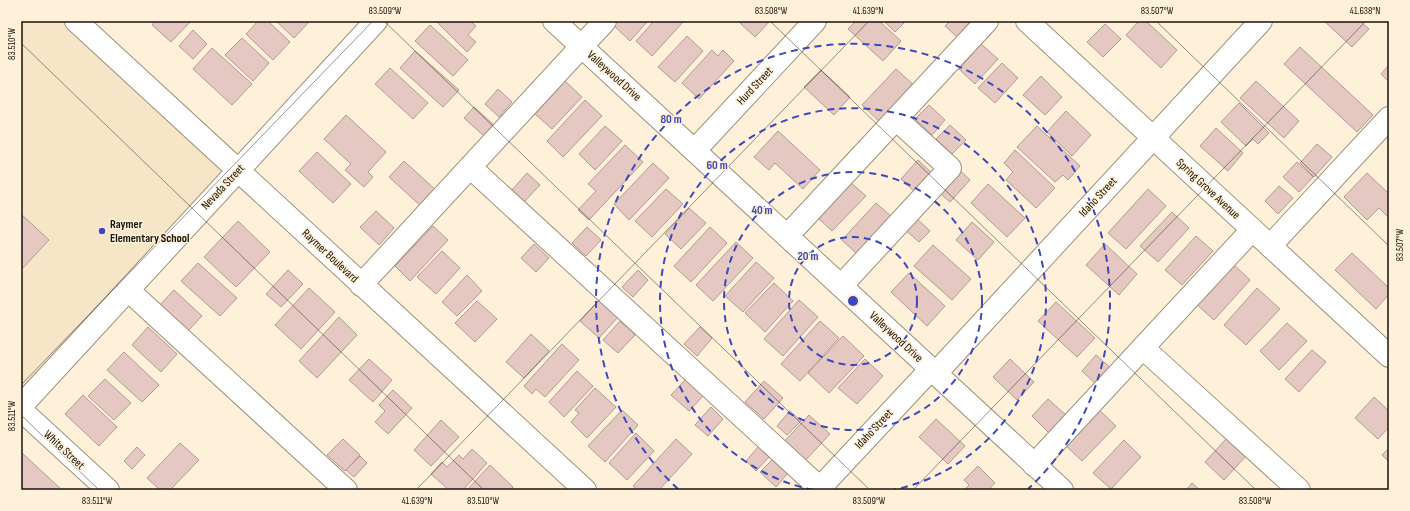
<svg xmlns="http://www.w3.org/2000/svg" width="1410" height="511" font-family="'Sofia Sans Condensed',sans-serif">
	<rect width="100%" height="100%" fill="#fef0d9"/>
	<polygon fill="#f6e5c7" points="21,21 76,21 237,171 21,406"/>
	<g fill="#e5c8c2" stroke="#b49993">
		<polygon points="155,21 191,21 171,42 152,25"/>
		<polygon points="258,21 268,21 290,42 273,60 246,34"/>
		<polygon points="276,21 310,21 294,38"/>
		<polygon points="436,21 470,21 476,26 468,35 476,42 467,52"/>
		<polygon points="613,21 648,21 630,41 611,23"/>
		<polygon points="654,21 684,21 652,56 636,41"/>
		<polygon points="741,21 770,21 755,37 739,22"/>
		<polygon points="856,21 879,21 901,41 883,61 848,29"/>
		<polygon points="884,21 906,21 895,32"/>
		<polygon points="950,21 971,21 957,37 945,26"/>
		<polygon points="1139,21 1146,21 1177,50 1161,68 1126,35"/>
		<polygon points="1324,21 1360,21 1369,29 1352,47"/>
		<polygon points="1105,24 1121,39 1103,57 1087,42"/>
		<polygon points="430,25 468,60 453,76 415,41"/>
		<polygon points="193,30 207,44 193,59 179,46"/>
		<polygon points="687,36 703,51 675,82 658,67"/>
		<polygon points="242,38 269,63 253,81 225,55"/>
		<polygon points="981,44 998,59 975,84 959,69"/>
		<polygon points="1300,47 1373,115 1357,132 1284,64"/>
		<polygon points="212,48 252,84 232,105 193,69"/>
		<polygon points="712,50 718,56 723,50 734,61 699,99 682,83"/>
		<polygon points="415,51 459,90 443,107 400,68"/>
		<polygon points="1002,63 1018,78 995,103 978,88"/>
		<polygon points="1389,65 1389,82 1381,74"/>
		<polygon points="390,68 428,103 413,119 375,84"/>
		<polygon points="896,69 916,87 882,124 862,105"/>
		<polygon points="821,70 850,97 834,115 804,87"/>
		<polygon points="1041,76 1062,97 1045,115 1023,95"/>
		<polygon points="565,81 582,97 552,129 535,114"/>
		<polygon points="1256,81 1299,121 1284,138 1240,98"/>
		<polygon points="498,89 512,102 499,117 485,104"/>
		<polygon points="585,100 602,116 563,157 547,141"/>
		<polygon points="1239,103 1269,133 1258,144 1253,139 1246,146 1221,122"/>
		<polygon points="929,105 945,120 932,135 915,119"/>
		<polygon points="474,107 494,125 484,136 464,118"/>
		<polygon points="1066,111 1091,135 1072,156 1047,132"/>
		<polygon points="346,115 386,152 368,172 373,177 364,187 345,170 351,164 324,139"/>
		<polygon points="950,125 966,140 952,154 936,139"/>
		<polygon points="605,126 622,141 595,170 579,154"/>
		<polygon points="1037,126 1080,166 1068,180 1063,175 1055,182 1017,147"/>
		<polygon points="1216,128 1243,153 1228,171 1200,146"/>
		<polygon points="778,131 820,170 803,189 775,163 769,170 754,157"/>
		<polygon points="1317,144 1332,157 1314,177 1300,163"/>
		<polygon points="625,145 643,162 589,220 578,210 596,191 588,184"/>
		<polygon points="1015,150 1055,188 1036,208 1006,180 1013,172 1004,163"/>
		<polygon points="317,152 351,184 333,203 299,171"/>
		<polygon points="918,160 934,175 917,194 901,179"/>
		<polygon points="404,161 438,192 423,208 389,177"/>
		<polygon points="1297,162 1313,177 1299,192 1283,177"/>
		<polygon points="653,163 669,178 629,220 614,204"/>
		<polygon points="956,167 970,180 950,202 935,189"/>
		<polygon points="527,173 540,185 524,202 511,191"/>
		<polygon points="1367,173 1389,194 1389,218 1379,208 1367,220 1344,197"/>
		<polygon points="849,181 866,196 832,231 816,216"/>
		<polygon points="988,184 1025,218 1007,237 971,203"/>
		<polygon points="1279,186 1293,198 1278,214 1265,201"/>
		<polygon points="666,189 683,204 652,237 635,221"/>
		<polygon points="1148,189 1166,206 1126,249 1108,233"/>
		<polygon points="876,203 893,218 859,256 842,240"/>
		<polygon points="689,208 706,223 681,249 665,234"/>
		<polygon points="376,211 394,228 379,245 360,227"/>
		<polygon points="1172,212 1189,228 1158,262 1140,246"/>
		<polygon points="21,214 49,240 21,270"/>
		<polygon points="914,216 930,231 919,242 903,228"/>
		<polygon points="238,221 270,252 236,287 204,257"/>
		<polygon points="972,222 994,242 978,260 956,240"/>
		<polygon points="433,226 448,240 410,281 395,266"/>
		<polygon points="587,227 601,240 586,256 572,243"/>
		<polygon points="710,227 727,243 691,282 674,266"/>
		<polygon points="1196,236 1213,251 1182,285 1165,270"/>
		<polygon points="736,242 753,258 713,301 696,285"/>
		<polygon points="534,244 549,258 536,272 521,258"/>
		<polygon points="1105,244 1137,274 1119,295 1086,265"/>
		<polygon points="933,245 971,279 952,300 914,266"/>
		<polygon points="442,251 460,268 436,294 417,277"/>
		<polygon points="1352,253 1389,288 1389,294 1376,309 1335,270"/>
		<polygon points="756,262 774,278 743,312 725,296"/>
		<polygon points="1231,262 1250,280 1214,320 1194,302"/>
		<polygon points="198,263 237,298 220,316 181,281"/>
		<polygon points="288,270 303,284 281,307 266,294"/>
		<polygon points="638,270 648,280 633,297 622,287"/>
		<polygon points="909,273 945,306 927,326 891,292"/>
		<polygon points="467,275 482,291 457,316 442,302"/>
		<polygon points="774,283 793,301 765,332 745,313"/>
		<polygon points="309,288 335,312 301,349 275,325"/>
		<polygon points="1257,288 1280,309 1246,345 1224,325"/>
		<polygon points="174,290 202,316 186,333 158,307"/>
		<polygon points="600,299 619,316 599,338 580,321"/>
		<polygon points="799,300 818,317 783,356 764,339"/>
		<polygon points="477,301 497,319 475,342 455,323"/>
		<polygon points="1056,302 1095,338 1077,357 1038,321"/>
		<polygon points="339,317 357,335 317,378 299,361"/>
		<polygon points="620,321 635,335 618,353 603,340"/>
		<polygon points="820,321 839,338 800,381 781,364"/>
		<polygon points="1287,323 1307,341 1279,370 1260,351"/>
		<polygon points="148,327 177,354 161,372 132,345"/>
		<polygon points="700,327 712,338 697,356 684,344"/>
		<polygon points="531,334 549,351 524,378 506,362"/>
		<polygon points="843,336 864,356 829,393 808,373"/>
		<polygon points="562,344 579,360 545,397 536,389 532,394 524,386"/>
		<polygon points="1312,350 1326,362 1299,392 1285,379"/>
		<polygon points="124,352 159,385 142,402 107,370"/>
		<polygon points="1096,355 1113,370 1098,386 1082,371"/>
		<polygon points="369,359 392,380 373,402 349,380"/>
		<polygon points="865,359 883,376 857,404 838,388"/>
		<polygon points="1010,359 1034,382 1017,400 993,377"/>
		<polygon points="577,371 593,386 564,417 549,402"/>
		<polygon points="105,379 131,403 114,420 88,396"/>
		<polygon points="686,379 704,395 689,411 671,395"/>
		<polygon points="764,381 783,398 764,419 745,402"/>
		<polygon points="595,388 616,407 587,438 571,422 579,413 575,410"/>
		<polygon points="393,390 412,408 388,434 375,422 385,411 379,405"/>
		<polygon points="83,395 117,427 99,446 65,414"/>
		<polygon points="1374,397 1389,411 1389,427 1378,439 1355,418"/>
		<polygon points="1048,399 1067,416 1050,434 1032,416"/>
		<polygon points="711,407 723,419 708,436 695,425"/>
		<polygon points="1096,407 1116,426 1082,461 1063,443"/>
		<polygon points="622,410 638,425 605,462 588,446"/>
		<polygon points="790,411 801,421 787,435 777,426"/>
		<polygon points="809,415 830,434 802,464 781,445"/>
		<polygon points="936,419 965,446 948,464 919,437"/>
		<polygon points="441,420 459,437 431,466 414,450"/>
		<polygon points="636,433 654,451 627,480 609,463"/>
		<polygon points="1227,438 1246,456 1224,480 1205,462"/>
		<polygon points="343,439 360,455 345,471 327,455"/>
		<polygon points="676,439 692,454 659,490 637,490 633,486"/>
		<polygon points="1124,440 1141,457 1111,489 1093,473"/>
		<polygon points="180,443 199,460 170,490 160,490 147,478"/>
		<polygon points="759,446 770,456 756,471 746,461"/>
		<polygon points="137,447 145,455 132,469 124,461"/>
		<polygon points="1389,448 1389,462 1382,455"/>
		<polygon points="472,449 487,463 463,490 449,490 431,474 442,462 447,467 459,455 463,459"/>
		<polygon points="21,452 62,490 21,490"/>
		<polygon points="360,456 367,463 354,477 346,470"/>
		<polygon points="773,459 788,473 776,487 760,472"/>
		<polygon points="490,465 513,487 510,490 467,490"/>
		<polygon points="978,466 995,483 988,490 964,490 969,485 964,480"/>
		<polygon points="1192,483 1200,490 1186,490"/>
	</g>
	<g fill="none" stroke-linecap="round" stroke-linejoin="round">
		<g stroke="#9e927c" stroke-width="24">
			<g id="minor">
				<polyline points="76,21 585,490"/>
				<polyline points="554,21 1062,490"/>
				<polyline points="1027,21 1389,356"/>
				<polyline points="695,150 815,21"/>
				<polyline points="470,167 822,490"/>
				<polyline points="787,236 987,21"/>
				<polyline points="1270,246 1389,118"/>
				<polyline points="361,285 605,21"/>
				<polyline points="841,286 950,168 896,119"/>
				<polyline points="128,290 346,490"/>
				<polyline points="1143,348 1299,490"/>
				<polyline points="936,373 1261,21"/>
				<polyline points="21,406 376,21"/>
				<polyline points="21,410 108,490"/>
				<polyline points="1034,465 1252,230"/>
				<polyline points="818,490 931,369"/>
			</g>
		</g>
		<use href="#minor" stroke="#fff" stroke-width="22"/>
	</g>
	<path fill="none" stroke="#18130b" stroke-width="1" stroke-opacity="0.45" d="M 384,21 L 870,490M 770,21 L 1256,490M 1156,21 L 1389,246M 21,43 L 484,490M 21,385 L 373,21M 21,415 L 99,490M 416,490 L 869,21M 913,490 L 1366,21"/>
	<g fill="none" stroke="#3c48bb" stroke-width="2" stroke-dasharray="7 5">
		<circle cx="853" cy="301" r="64"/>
		<circle cx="853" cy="301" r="129"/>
		<path d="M813 490A193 193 0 1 1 893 490"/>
		<path d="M678 489A257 257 0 1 1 1028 489"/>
	</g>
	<circle fill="#3c48bb" stroke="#fef0d9" stroke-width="1.5" cx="102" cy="231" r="4"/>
	<g text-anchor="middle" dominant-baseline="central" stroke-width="3" stroke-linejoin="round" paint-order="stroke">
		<g font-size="12" fill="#18130b" stroke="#fef0d9">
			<text transform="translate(614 76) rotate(42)">Valleywood Drive</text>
			<text transform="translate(755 86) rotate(-47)">Hurd Street</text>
			<text transform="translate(223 187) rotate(-47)">Nevada Street</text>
			<text transform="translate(1208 189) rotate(43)">Spring Grove Avenue</text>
			<text transform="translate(1098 197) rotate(-47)">Idaho Street</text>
			<text transform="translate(330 256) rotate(43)">Raymer Boulevard</text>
			<text transform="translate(896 337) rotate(43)">Valleywood Drive</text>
			<text transform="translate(874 429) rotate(-47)">Idaho Street</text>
			<text transform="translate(64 450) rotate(43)">White Street</text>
		</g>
		<g font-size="12" font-weight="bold" fill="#18130b" stroke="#fef0d9" text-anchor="start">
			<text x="110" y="224">Raymer<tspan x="110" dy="14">Elementary School</tspan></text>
		</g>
	</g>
	<circle cx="853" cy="301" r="6" fill="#3c48bb" stroke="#fef0d9" stroke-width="2"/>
	<g font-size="12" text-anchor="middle" font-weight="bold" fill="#3c48bb" stroke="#fef0d9" stroke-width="3" stroke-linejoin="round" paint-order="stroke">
		<text x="671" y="123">80 m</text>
		<text x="717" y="169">60 m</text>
		<text x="762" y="214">40 m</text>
		<text x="808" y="260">20 m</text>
	</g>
	<rect width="1410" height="511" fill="none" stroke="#fef0d9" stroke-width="44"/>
	<rect x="22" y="22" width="1366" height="467" fill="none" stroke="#18130b" stroke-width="1.5"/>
	<g font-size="10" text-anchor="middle" fill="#18130b">
		<text x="385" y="14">83.509°W</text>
		<text x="771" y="14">83.508°W</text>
		<text x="868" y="14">41.639°N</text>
		<text x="1157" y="14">83.507°W</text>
		<text x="1365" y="14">41.638°N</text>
		<text transform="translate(11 44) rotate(-90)" y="4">83.510°W</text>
		<text transform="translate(1399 245) rotate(-90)" y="4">83.507°W</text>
		<text transform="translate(11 416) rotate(-90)" y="4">83.511°W</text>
		<text x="97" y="504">83.511°W</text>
		<text x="417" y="504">41.639°N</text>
		<text x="483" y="504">83.510°W</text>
		<text x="869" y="504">83.509°W</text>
		<text x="1255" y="504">83.508°W</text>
	</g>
</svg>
